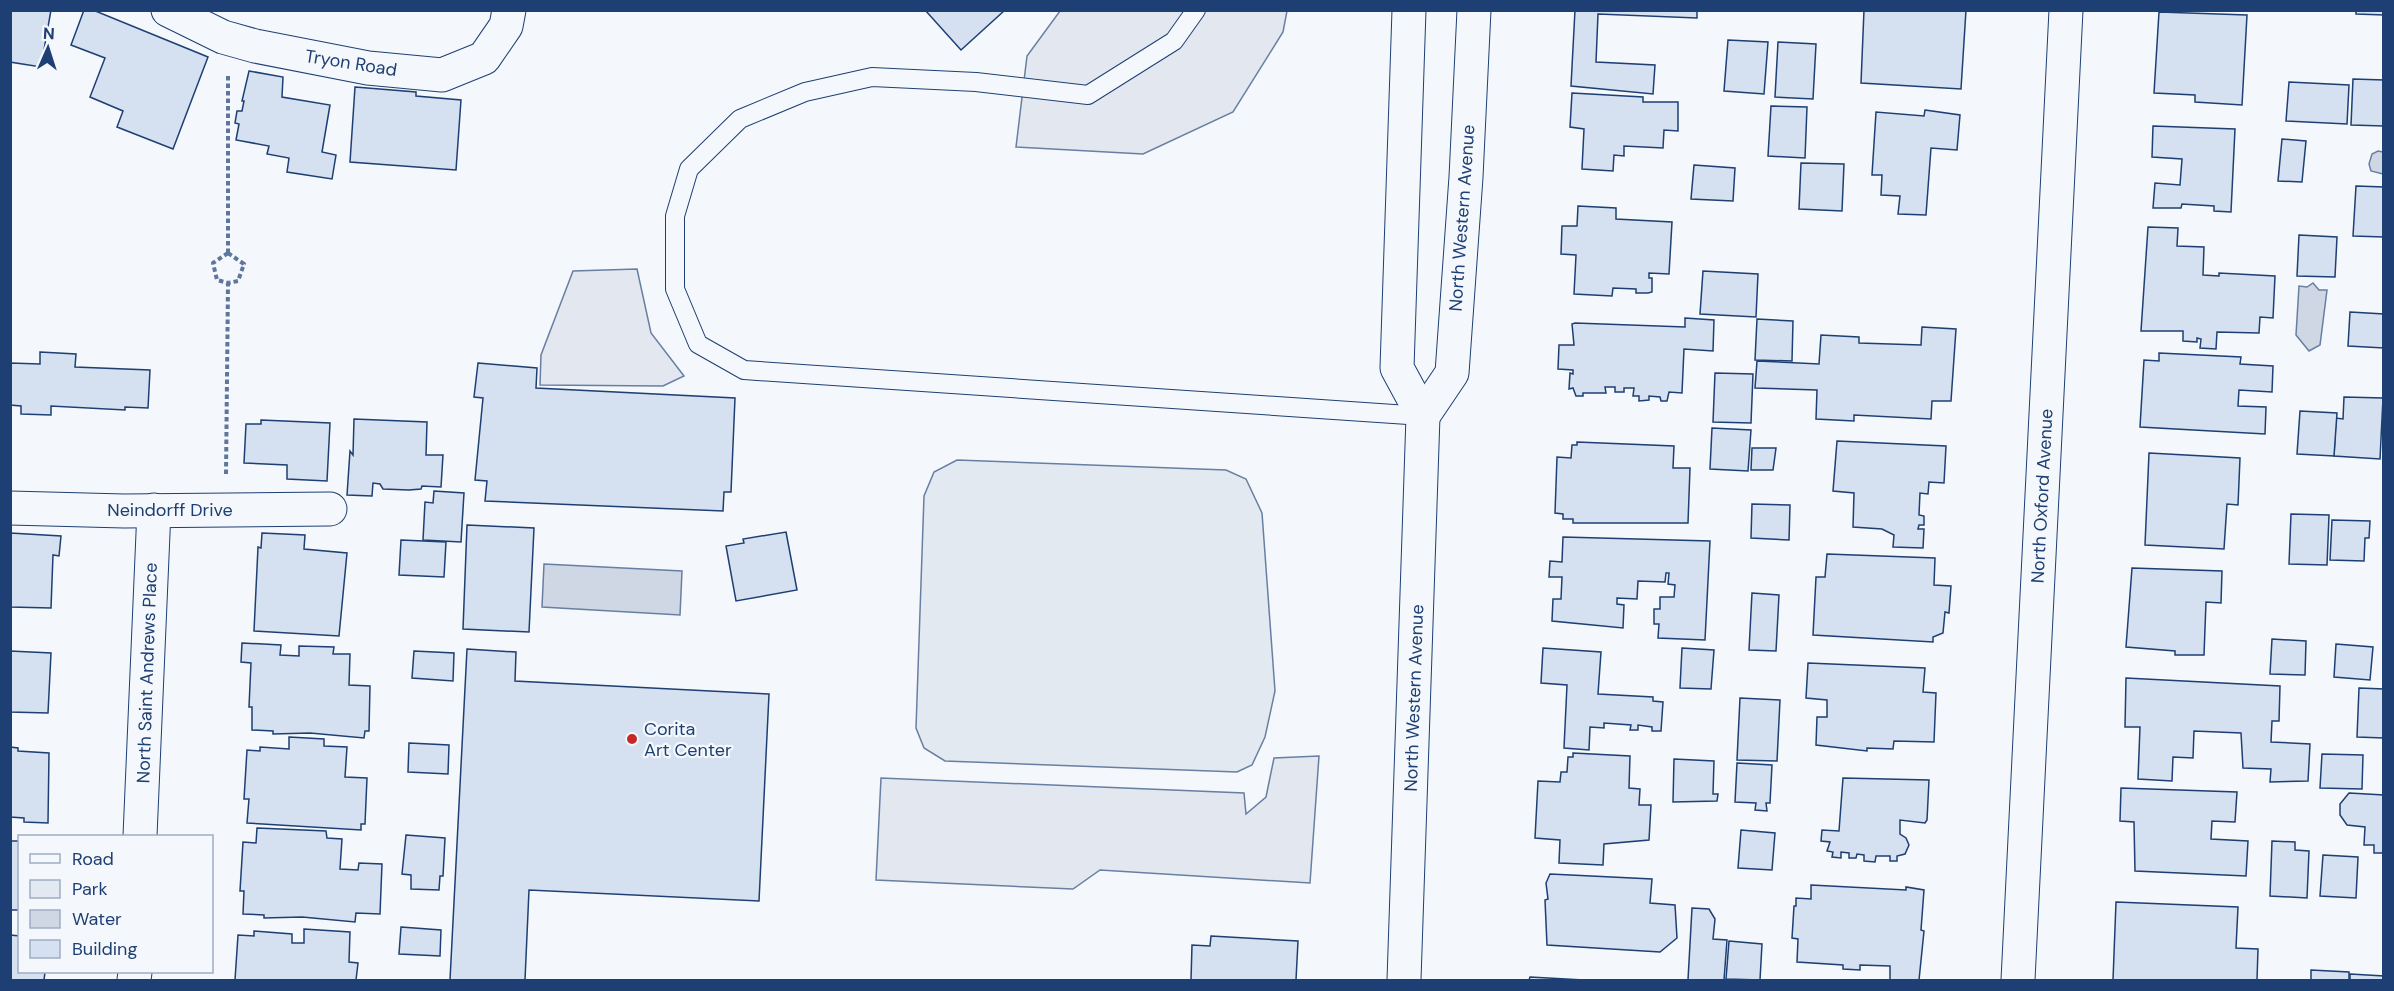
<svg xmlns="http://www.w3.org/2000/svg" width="2394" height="991" font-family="'DM Sans',sans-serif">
	<rect width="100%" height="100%" fill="#f4f7fb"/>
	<polygon fill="#e3e9f0" stroke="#687fa3" stroke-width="1.5" points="957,460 1226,470 1246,479 1262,513 1275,691 1265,737 1252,765 1237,772 945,761 924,748 916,728 924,496 934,472"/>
	<g fill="#e3e8f0" stroke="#687fa3" stroke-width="1.5">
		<polygon points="1060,11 1287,11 1283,32 1233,112 1143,154 1016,147 1027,56"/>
		<polygon points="637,269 651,333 684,376 663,386 540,385 541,355 573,271"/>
		<polygon points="1319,756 1310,883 1100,870 1073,889 876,880 881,778 1244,793 1246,814 1266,797 1274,758"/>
	</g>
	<g fill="#cfd7e4" stroke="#687fa3" stroke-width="1.5">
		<polygon points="2378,151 2383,152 2383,174 2371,171 2369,164 2372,154"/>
		<polygon points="2313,283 2319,290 2327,290 2320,345 2309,351 2296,335 2299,286 2307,287"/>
		<polygon points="544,564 682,571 680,615 542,607"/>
	</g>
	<g fill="#d5e0f0" stroke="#1d3f73" stroke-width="1.5">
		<polygon points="10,10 51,10 41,67 10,62"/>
		<polygon points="84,10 93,10 208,57 173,149 117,127 123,111 90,97 105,58 71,45"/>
		<polygon points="925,10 1005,10 961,50"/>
		<polygon points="1575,10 1697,10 1697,18 1598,14 1596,62 1655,65 1653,94 1571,86"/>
		<polygon points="1864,10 1966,10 1961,89 1861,83"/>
		<polygon points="2356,10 2384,10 2384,15 2356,14"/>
		<polygon points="2159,12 2247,15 2242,105 2195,102 2195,95 2154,93"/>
		<polygon points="1728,40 1768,42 1764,94 1724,91"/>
		<polygon points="1778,42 1816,44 1813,99 1775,97"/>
		<polygon points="249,71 283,77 282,97 330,105 322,152 336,155 332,179 287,172 289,158 267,154 269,146 236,140 239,124 235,123 237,111 242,111 244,101 242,101"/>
		<polygon points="2353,79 2384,80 2384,126 2351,125"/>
		<polygon points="2289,82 2349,85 2347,124 2286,121"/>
		<polygon points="355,87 416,92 416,96 461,100 456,170 350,162"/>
		<polygon points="1572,93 1643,97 1643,102 1678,102 1678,131 1664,130 1663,148 1624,146 1624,156 1614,155 1613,171 1582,169 1584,129 1570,127"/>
		<polygon points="1771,106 1807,107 1805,158 1768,156"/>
		<polygon points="1925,110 1960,115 1957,150 1931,148 1926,215 1898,214 1900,196 1881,195 1882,175 1872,175 1876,112 1924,116"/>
		<polygon points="2153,126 2235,129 2231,212 2214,211 2214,206 2182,204 2181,208 2153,208 2155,183 2180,185 2182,159 2152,157"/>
		<polygon points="2282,139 2306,141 2302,182 2278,181"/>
		<polygon points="1801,163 1844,164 1842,211 1799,209"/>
		<polygon points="1694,165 1735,168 1733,201 1691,199"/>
		<polygon points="2356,186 2384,187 2384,237 2353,236"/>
		<polygon points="1578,206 1616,208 1616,219 1672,222 1669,274 1649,273 1649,278 1652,278 1652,292 1648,293 1636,293 1636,289 1613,288 1612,296 1574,294 1576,255 1561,254 1562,226 1577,226"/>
		<polygon points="2148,227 2178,228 2177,246 2204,247 2203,275 2219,276 2219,273 2275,276 2273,318 2260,317 2259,333 2217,332 2216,349 2200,348 2201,339 2197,338 2197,342 2183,341 2183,331 2141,331"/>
		<polygon points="2299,235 2337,237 2335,277 2297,276"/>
		<polygon points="1703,271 1758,274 1756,317 1700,314"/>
		<polygon points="2350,312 2384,314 2384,348 2348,346"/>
		<polygon points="1685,318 1714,320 1713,351 1684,349 1682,393 1669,392 1667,401 1661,401 1660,397 1649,396 1649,400 1639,401 1639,396 1633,396 1634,388 1624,388 1624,392 1615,392 1615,387 1605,387 1606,393 1583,393 1583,396 1576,396 1573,388 1569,389 1570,373 1573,374 1573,370 1558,369 1559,345 1574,345 1572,324 1575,323 1685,327"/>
		<polygon points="1757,319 1793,321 1792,361 1755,360"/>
		<polygon points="1922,327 1956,329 1951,401 1932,401 1931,419 1854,415 1854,421 1816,419 1817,390 1755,388 1757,361 1819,364 1821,335 1859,337 1859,343 1921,345"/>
		<polygon points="40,352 76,354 75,367 150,370 148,408 125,407 125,410 51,406 51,415 21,414 21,406 10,405 10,363 40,364"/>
		<polygon points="2159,353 2241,357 2240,364 2273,366 2272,392 2239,390 2238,406 2266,407 2265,434 2140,427 2144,360 2159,361"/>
		<polygon points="478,363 537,368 536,388 735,398 731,492 724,492 723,511 485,501 487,481 475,480 483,398 474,397"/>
		<polygon points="1715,373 1753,374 1751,423 1713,422"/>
		<polygon points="2344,397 2383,398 2380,459 2334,456 2336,418 2343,419"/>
		<polygon points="2300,411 2337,413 2334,456 2297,454"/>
		<polygon points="354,419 427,422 426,455 443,455 441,487 422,486 421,489 409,490 383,489 380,484 373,483 372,496 347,495 350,451 353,455"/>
		<polygon points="261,420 330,423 327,481 287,479 287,465 244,463 246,424 261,424"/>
		<polygon points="1712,428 1751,430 1748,471 1710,469"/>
		<polygon points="1837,441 1946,446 1944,483 1929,482 1928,494 1920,493 1919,515 1924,516 1924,525 1919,525 1918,529 1924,529 1923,548 1893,547 1894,535 1882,529 1853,527 1854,493 1833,491"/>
		<polygon points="1577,442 1674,446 1673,468 1690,468 1688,523 1573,523 1573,519 1563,519 1563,514 1555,513 1557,457 1571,458 1572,445 1577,445"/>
		<polygon points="1752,448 1776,448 1773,470 1751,470"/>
		<polygon points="2149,453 2240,458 2238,505 2227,504 2224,549 2145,545"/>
		<polygon points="434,491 464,493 461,542 423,540 425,502 433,503"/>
		<polygon points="1752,504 1790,505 1789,540 1751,538"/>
		<polygon points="2291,514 2329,515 2327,565 2289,564"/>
		<polygon points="2332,520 2370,521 2369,538 2365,538 2364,561 2330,560"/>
		<polygon points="467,525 534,528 529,632 463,629"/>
		<polygon points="786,532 797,590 736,601 726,546 744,543 743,539"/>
		<polygon points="10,533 61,536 59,556 53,555 51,608 10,607"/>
		<polygon points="262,533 305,535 304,549 347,553 339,636 254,631 258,547 261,548"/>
		<polygon points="1563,537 1710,541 1705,640 1658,638 1659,624 1654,624 1654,609 1660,609 1660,597 1674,597 1675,585 1668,584 1669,573 1666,573 1665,582 1638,581 1637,599 1617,598 1617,604 1624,605 1623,628 1552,621 1553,599 1561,599 1562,577 1549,577 1550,561 1562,562"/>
		<polygon points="401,540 446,542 444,577 399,575"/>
		<polygon points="1827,554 1935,558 1934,585 1951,586 1949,613 1945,612 1943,633 1933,637 1933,642 1813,635 1816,577 1825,577"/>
		<polygon points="2132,568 2222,571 2221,603 2206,602 2204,655 2175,655 2175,651 2126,647"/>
		<polygon points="1752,593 1779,595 1776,651 1749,650"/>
		<polygon points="2272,639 2306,641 2305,675 2270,674"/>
		<polygon points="242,643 281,645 280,655 299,656 299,646 334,647 333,654 350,654 349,685 370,686 369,731 365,731 364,738 310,733 273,734 273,731 252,730 252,707 249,707 251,663 241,662"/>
		<polygon points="2336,644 2373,647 2370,680 2334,677"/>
		<polygon points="1543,648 1601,652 1598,694 1653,697 1653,701 1663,702 1661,731 1652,731 1652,727 1638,725 1638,730 1630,730 1631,725 1604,723 1604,728 1590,727 1589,750 1564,748 1567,685 1541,683"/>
		<polygon points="1682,648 1714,650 1711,689 1680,688"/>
		<polygon points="467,649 516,652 515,681 769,694 759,901 529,890 525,980 450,980"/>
		<polygon points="10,651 51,653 48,713 10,712"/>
		<polygon points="414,651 454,653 453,681 412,678"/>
		<polygon points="1808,663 1925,668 1923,692 1936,693 1934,742 1894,741 1893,749 1867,748 1867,751 1816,745 1817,717 1827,717 1827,700 1806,698"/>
		<polygon points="2126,678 2280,686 2279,721 2272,721 2271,742 2310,744 2308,781 2270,782 2271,769 2243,768 2241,733 2194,731 2193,758 2173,757 2172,781 2138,779 2140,727 2125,727"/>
		<polygon points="2359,688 2384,689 2384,738 2357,737"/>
		<polygon points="1740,698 1780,700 1777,761 1737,760"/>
		<polygon points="289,737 324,739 324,746 347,747 345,777 367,778 365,824 361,824 361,830 247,823 249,799 244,799 247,750 260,751 260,747 289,749"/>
		<polygon points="409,743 449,745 448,774 408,772"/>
		<polygon points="10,747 18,748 18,751 49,753 48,823 24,822 24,818 10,817"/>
		<polygon points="1573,753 1630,756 1629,788 1640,789 1639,805 1651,805 1649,840 1604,844 1603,865 1559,863 1560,840 1535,838 1538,781 1560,782 1561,772 1567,772 1568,757 1573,757"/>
		<polygon points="2322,754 2363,755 2362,789 2320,788"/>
		<polygon points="1674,759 1714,761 1713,794 1718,794 1717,801 1673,802"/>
		<polygon points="1737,763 1772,765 1770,803 1766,803 1767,811 1755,810 1756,803 1735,802"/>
		<polygon points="1843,778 1929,780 1927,820 1925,823 1900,820 1900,834 1906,838 1909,845 1905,854 1897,856 1897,861 1890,861 1890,856 1876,856 1875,862 1864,861 1864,855 1857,854 1856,858 1849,858 1849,853 1841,852 1841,858 1832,857 1833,852 1827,851 1830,842 1821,841 1822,830 1839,831"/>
		<polygon points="2121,788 2237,792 2235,822 2212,821 2211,839 2248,841 2246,876 2135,871 2134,822 2120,821"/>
		<polygon points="2349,793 2384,795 2384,853 2374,853 2374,845 2364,845 2365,827 2347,825 2340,815 2340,804"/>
		<polygon points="257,828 326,831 327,838 342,839 340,869 358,870 359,863 382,864 380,914 356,913 355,922 302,917 264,918 264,915 243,914 244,891 240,891 243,842 256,843"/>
		<polygon points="1741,830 1775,833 1772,870 1738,868"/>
		<polygon points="406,835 445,838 443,876 440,876 439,890 411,889 411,875 402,874"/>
		<rect x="10" y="841" width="10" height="69"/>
		<polygon points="2272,841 2295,842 2295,850 2309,851 2307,898 2270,896"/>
		<polygon points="2323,855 2358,857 2356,898 2320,896"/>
		<polygon points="1550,874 1652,879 1650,903 1675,905 1677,938 1660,952 1547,945 1545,900 1548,899 1546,883"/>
		<polygon points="1811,885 1906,890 1906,887 1924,890 1921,930 1924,931 1919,980 1890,980 1890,966 1860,965 1860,970 1843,969 1843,965 1797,962 1798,939 1792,938 1794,906 1796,906 1796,898 1811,899"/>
		<polygon points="2116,902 2238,907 2236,948 2258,949 2257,980 2113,980"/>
		<polygon points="1692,908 1709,909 1715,919 1713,939 1727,940 1724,980 1688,980"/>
		<polygon points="401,927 441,930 440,956 399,954"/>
		<polygon points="304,929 350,932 349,962 358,963 356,980 235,980 238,935 254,936 254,931 292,934 292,943 304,943"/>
		<polygon points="10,935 20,936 20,972 45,972 44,980 10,980"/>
		<polygon points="1211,936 1298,941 1296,980 1191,980 1192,945 1210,946"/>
		<polygon points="1729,941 1762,944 1760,980 1726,979"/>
		<polygon points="2311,970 2349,972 2349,980 2311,980"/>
		<polygon points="2350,974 2384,976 2384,980 2350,980"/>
		<polygon points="1530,977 1584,980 1529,980"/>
	</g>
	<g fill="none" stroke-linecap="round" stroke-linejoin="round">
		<g stroke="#1d3f73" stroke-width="20">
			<polyline id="service" points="1196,10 1174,41 1088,95 976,82 872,77 805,92 740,119 689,169 675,216 675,289 698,344 744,370 1423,416"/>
		</g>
		<g stroke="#1d3f73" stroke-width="35">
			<g id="minor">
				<polyline points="168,10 223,37 255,46 368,68 442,75 484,58 506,26 509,10"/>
				<polyline points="10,508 124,511 330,509"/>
				<polyline points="140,836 154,510"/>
				<polyline points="134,980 135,972"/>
				<polyline points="2018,980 2066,10"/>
			</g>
		</g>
		<g stroke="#1d3f73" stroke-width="35">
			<g id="primary">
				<polyline points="1423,416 1452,373 1466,177 1474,10"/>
				<polyline points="1404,980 1423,416 1397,368 1409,10"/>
			</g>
		</g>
		<g stroke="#5e769c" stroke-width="4" stroke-dasharray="4.5 3" stroke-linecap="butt">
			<polyline points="228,253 228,76"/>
			<polygon points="228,253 244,264 238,281 228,283 217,280 213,263"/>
			<polyline points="226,474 228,283"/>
		</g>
		<use href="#service" stroke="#f4f7fb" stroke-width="18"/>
		<use href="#minor" stroke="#f4f7fb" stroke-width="33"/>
		<use href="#primary" stroke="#f4f7fb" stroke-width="33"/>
	</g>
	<circle fill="#c62828" stroke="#f4f7fb" stroke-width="2" cx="632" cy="739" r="6"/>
	<g text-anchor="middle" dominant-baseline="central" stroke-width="4.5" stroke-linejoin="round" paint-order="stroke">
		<g font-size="18" fill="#1d3f73" stroke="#f4f7fb">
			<text transform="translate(351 63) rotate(9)">Tryon Road</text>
			<text transform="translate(1462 218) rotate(-86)">North Western Avenue</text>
			<text transform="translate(2042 496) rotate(-87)">North Oxford Avenue</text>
			<text x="170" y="510">Neindorff Drive</text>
			<text transform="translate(147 673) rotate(-88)">North Saint Andrews Place</text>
			<text transform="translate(1414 698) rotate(-88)">North Western Avenue</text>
		</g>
		<g font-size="18" fill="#1d3f73" stroke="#f4f7fb" text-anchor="start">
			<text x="644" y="729">Corita<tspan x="644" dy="21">Art Center</tspan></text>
		</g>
	</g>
	<rect width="2394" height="991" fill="none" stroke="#1d3f73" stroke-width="24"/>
	<rect x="18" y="835" width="195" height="138" fill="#f4f7fb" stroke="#9eadc5" stroke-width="1.5"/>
	<rect x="30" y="854" width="30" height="9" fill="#f4f7fb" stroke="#9eadc5" stroke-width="1.5"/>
	<text x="72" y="865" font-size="18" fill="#1d3f73">Road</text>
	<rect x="30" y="880" width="30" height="18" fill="#e3e9f0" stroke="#9eadc5" stroke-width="1.5"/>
	<text x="72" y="895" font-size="18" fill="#1d3f73">Park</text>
	<rect x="30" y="910" width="30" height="18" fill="#cfd7e4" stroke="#9eadc5" stroke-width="1.5"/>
	<text x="72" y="925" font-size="18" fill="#1d3f73">Water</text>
	<rect x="30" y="940" width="30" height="18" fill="#d5e0f0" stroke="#9eadc5" stroke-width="1.5"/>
	<text x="72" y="955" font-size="18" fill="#1d3f73">Building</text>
	<g transform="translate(48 48) rotate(3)" stroke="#f4f7fb" stroke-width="4.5" paint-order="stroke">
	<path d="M0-4.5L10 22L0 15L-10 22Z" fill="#1d3f73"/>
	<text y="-9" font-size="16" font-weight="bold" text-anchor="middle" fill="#1d3f73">N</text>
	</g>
</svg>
